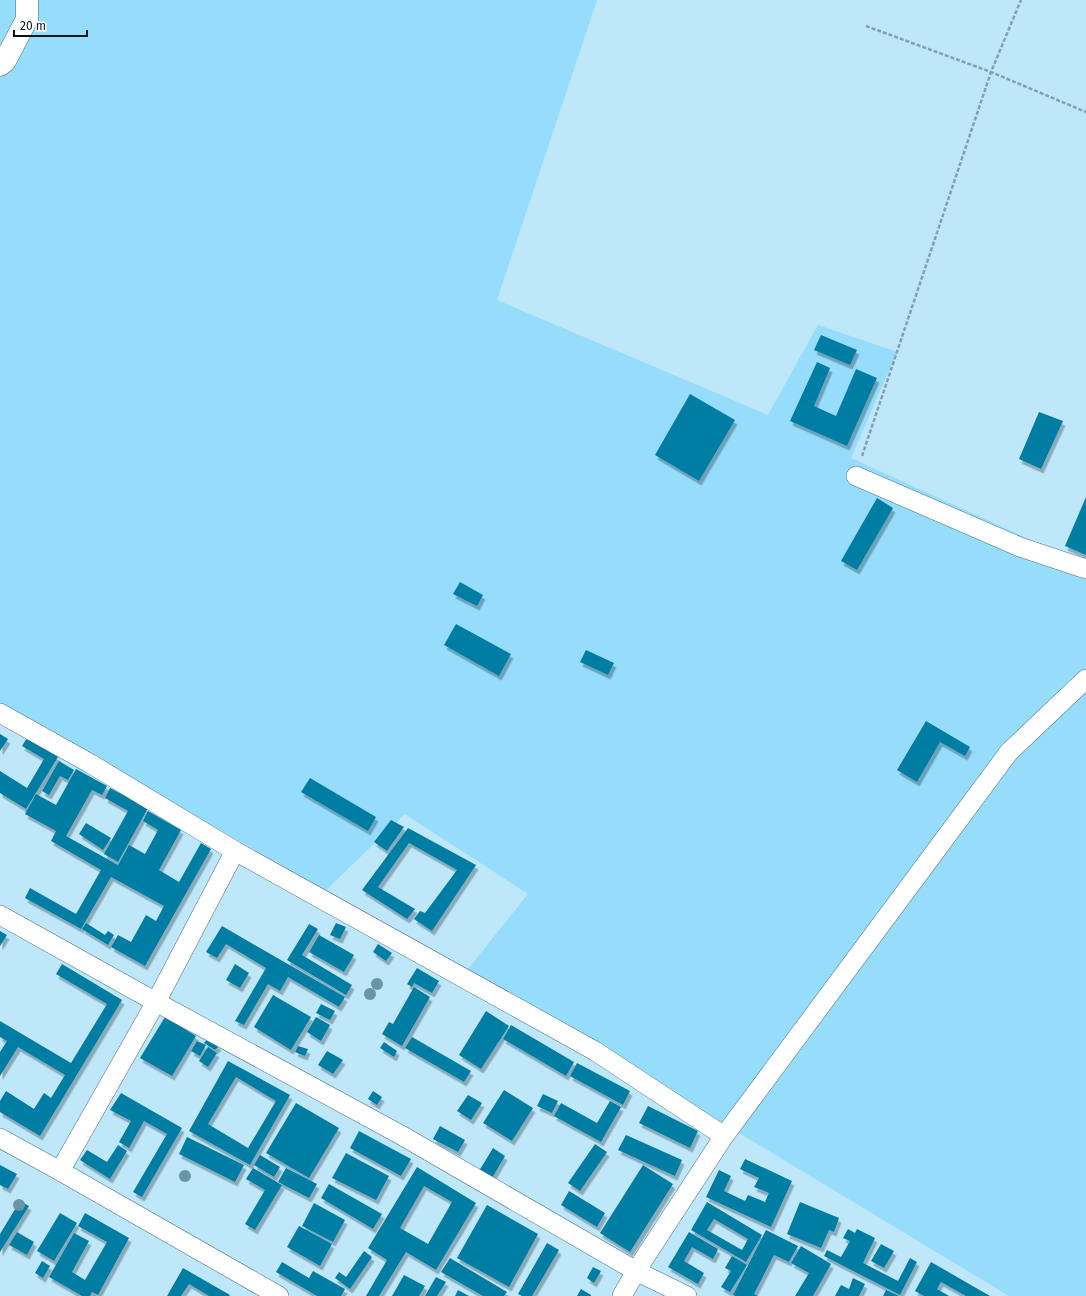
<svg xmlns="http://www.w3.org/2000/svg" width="1086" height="1296" font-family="'Fira Sans',sans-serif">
	<defs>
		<filter id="shadow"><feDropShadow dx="2.5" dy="4.5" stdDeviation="0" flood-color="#0004"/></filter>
	</defs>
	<rect width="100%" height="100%" fill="#bee7fa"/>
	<polygon fill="#96dcfb" points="0,0 597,0 497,300 768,415 818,325 897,352 851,458 1086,565 1086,1296 1009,1296 468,969 528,894 405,814 326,890 0,706"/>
	<g fill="#007da3" fill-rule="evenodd" filter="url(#shadow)">
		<polygon points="821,335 857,350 850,365 814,350"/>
		<polygon points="817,362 830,368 814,406 836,416 856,369 877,378 847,446 790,421"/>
		<polygon points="690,394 735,420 699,481 655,455"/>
		<polygon points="1039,412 1063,421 1041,469 1019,459"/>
		<polygon points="1086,497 1086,555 1065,546"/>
		<polygon points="877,498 893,508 857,570 841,561"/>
		<polygon points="460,582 483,595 477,606 453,594"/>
		<polygon points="456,624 511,654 499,676 444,645"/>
		<polygon points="586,650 614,663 608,675 580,662"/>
		<polygon points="926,721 970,747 965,756 940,742 917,782 897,770"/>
		<polygon points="0,734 8,739 0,751"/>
		<polygon points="27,738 58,757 26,809 0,793 0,771 27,788 44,759 22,746"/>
		<polygon points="59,761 74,770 68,780 60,776 49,795 42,791"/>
		<polygon points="76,769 107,786 102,795 92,790 66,836 118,865 129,845 145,854 158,830 143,821 148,811 181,830 159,870 179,882 201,843 211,849 145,966 111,947 118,935 131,942 146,915 156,921 164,906 111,877 81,929 25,898 30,888 76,914 101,870 51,841 56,831 25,814 36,794 56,805"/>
		<polygon points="310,778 376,817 368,831 301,792"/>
		<polygon points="110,788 148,808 118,862 104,854 128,811 105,798"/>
		<polygon points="391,820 404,827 387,851 374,842"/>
		<polygon points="86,823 111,838 103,850 79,834"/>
		<polygon points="408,828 476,865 432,931 414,919 420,911 425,913 457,870 409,843 378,887 415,909 407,919 362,890"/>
		<polygon points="86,923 105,935 108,931 114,935 108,945 82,929"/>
		<polygon points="336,923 346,927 340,939 330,935"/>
		<polygon points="309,924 318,929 302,955 352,985 346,995 287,960"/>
		<polygon points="222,926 345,997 339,1007 288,977 280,991 268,984 244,1025 235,1021 266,968 226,944 217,958 206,952"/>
		<polygon points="0,931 7,935 0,946"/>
		<polygon points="319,935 354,955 344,972 309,952"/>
		<polygon points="378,944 392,953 386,961 373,952"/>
		<polygon points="62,964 122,1000 40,1136 0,1112 0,1101 6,1091 34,1109 44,1093 51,1098 65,1075 18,1047 0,1076 0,1052 7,1041 0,1037 0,1021 71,1063 107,1004 56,974"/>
		<polygon points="235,964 249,973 240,988 226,980"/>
		<polygon points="417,968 439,981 432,993 414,983 412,987 407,984"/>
		<polygon points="414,987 430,997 402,1046 382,1034 389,1022 393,1024"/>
		<polygon points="273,995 311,1017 291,1050 254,1027"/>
		<polygon points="321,1004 335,1011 330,1020 316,1013"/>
		<polygon points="486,1011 509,1026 481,1069 459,1055"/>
		<polygon points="165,1017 196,1036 172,1076 140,1058"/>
		<polygon points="316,1017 330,1025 321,1041 307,1032"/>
		<polygon points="511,1025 574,1062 566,1076 503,1039"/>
		<polygon points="412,1037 471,1071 464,1082 405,1048"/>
		<polygon points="208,1038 219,1046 215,1050 204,1043"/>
		<polygon points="197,1041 206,1045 200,1056 191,1051"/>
		<polygon points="384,1042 397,1051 394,1057 380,1048"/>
		<polygon points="298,1046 308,1049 305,1056 295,1052"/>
		<polygon points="208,1047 217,1053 208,1067 199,1061"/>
		<polygon points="327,1051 343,1060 333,1074 318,1065"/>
		<path d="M 228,1061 L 290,1095 L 250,1165 L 189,1131 ZM 236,1077 L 276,1101 L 248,1148 L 208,1124 Z"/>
		<polygon points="577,1063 630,1091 623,1105 570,1076"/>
		<polygon points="504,1090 533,1108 512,1141 483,1123"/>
		<polygon points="373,1091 382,1097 377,1105 368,1099"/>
		<polygon points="121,1093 182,1128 142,1197 133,1192 167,1134 144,1121 129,1148 119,1142 131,1121 110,1110"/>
		<polygon points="543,1094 558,1101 552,1113 537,1106"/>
		<polygon points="468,1095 482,1103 471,1120 457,1111"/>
		<polygon points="610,1101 621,1107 601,1142 554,1116 561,1103 597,1123"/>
		<polygon points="296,1103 339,1128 309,1178 266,1153"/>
		<polygon points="648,1106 698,1131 690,1148 639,1123"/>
		<polygon points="440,1126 465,1140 458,1152 433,1139"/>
		<polygon points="359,1131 411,1159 401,1176 350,1148"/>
		<polygon points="626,1135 682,1160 675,1176 618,1150"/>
		<polygon points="187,1137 244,1165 235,1182 179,1154"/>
		<polygon points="595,1144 607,1152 580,1191 568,1183"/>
		<polygon points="118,1145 127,1151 110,1179 80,1160 87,1150 107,1162"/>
		<polygon points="493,1148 505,1156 492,1178 479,1171"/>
		<polygon points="346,1153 389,1176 376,1200 332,1178"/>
		<polygon points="260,1155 280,1167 274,1177 254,1165"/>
		<polygon points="745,1159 792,1181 771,1227 706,1197 719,1170 731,1176 724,1191 745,1201 748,1195 765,1202 769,1193 754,1187 759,1178 740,1169"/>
		<polygon points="0,1165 17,1174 8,1189 0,1185"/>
		<polygon points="643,1165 673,1184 630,1252 600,1233"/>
		<path d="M 417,1167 L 476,1203 L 436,1270 L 406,1252 L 379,1296 L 366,1296 L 387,1260 L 368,1248 ZM 424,1186 L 452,1202 L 428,1244 L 400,1228 Z"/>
		<polygon points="253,1168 282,1185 255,1230 245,1224 265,1190 246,1179"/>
		<polygon points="286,1168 317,1184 309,1198 278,1182"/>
		<polygon points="329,1184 382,1214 373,1229 321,1198"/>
		<polygon points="569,1191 605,1213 597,1227 561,1205"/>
		<polygon points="20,1201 29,1206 0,1252 0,1234"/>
		<path d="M 707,1202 L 762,1235 L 746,1262 L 691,1230 ZM 714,1219 L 748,1239 L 742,1250 L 707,1230 Z"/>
		<polygon points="800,1202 839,1218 834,1232 829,1230 821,1248 787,1234"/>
		<polygon points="314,1203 345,1220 333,1242 302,1226"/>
		<polygon points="487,1205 538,1234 509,1287 457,1258"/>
		<polygon points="60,1213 77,1223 54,1261 37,1251"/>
		<polygon points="85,1213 129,1238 98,1295 92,1292 90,1296 82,1296 49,1277 74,1233 89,1241 72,1272 85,1280 107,1242 78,1226"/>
		<polygon points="299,1226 332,1244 320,1266 287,1247"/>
		<polygon points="848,1229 855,1233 857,1229 875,1238 863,1263 898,1281 910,1258 917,1262 900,1295 824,1256 827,1250 841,1257 850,1241 843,1238"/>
		<polygon points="766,1230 798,1246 789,1262 774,1255 754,1294 758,1296 735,1296 733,1295"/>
		<polygon points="17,1232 34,1242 27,1255 9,1245"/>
		<polygon points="689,1232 718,1249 713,1259 692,1247 684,1261 704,1273 698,1284 668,1267"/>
		<polygon points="547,1243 559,1250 532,1296 522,1296 518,1294"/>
		<polygon points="881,1244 894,1251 884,1268 871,1261"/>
		<polygon points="801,1246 831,1264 813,1296 795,1296 809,1273 791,1263"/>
		<polygon points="364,1251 372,1257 350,1289 335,1278 339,1272 346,1277"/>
		<polygon points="732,1256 747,1265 730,1292 721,1287 731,1271 725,1268"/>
		<polygon points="450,1258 507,1292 504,1296 483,1296 441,1272"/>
		<polygon points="42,1261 50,1266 43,1278 35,1273"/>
		<polygon points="282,1262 309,1278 313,1271 345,1289 341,1296 317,1296 276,1272"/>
		<polygon points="931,1262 990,1296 966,1296 941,1282 937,1289 949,1296 924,1296 915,1291"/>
		<polygon points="593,1267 601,1271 594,1283 587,1278"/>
		<polygon points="183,1268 230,1295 229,1296 209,1296 189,1284 181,1296 167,1296"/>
		<polygon points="404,1275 425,1286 419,1296 392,1296"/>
		<polygon points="436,1277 446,1282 437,1296 425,1296"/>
		<polygon points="853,1278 865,1284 859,1296 835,1296 841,1285 849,1289"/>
		<polygon points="581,1289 591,1295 591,1296 577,1296"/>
		<polygon points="458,1290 469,1296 455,1296"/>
		<polygon points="886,1290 899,1296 883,1296"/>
	</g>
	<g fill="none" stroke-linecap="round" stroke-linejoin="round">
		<g stroke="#4b7081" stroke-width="20">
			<g id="minor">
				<polyline points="856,476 1020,547 1086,569"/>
				<polyline points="0,713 91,764 235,851 595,1051 724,1136"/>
				<polyline points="0,915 156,1002 401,1135 636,1271 687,1296"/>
				<polyline points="0,1138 60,1171 279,1296"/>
				<polyline points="60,1171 156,1002 235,851"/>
				<polyline points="622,1296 636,1271 724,1136 1009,752 1086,679"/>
			</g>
		</g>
		<g stroke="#4b7081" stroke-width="23">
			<polyline id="tertiary" points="0,65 5,61 27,19 27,0"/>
		</g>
		<g stroke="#81a1b0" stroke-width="2.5" stroke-dasharray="4 2" stroke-linecap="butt">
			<polyline points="866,26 991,72 1086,112"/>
			<polyline points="862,456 991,72 1021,0"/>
		</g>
		<use href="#minor" stroke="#fff" stroke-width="19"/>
		<use href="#tertiary" stroke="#fff" stroke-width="22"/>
	</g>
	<g fill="#6b94a7">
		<circle cx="377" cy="984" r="6"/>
		<circle cx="370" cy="994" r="6"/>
		<circle cx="185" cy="1176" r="6"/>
		<circle cx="19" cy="1205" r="6"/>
	</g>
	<path d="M14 30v6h73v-6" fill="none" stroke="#06151b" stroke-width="2"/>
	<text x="20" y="30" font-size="12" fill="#06151b" stroke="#ffffff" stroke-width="3" paint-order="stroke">20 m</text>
</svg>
